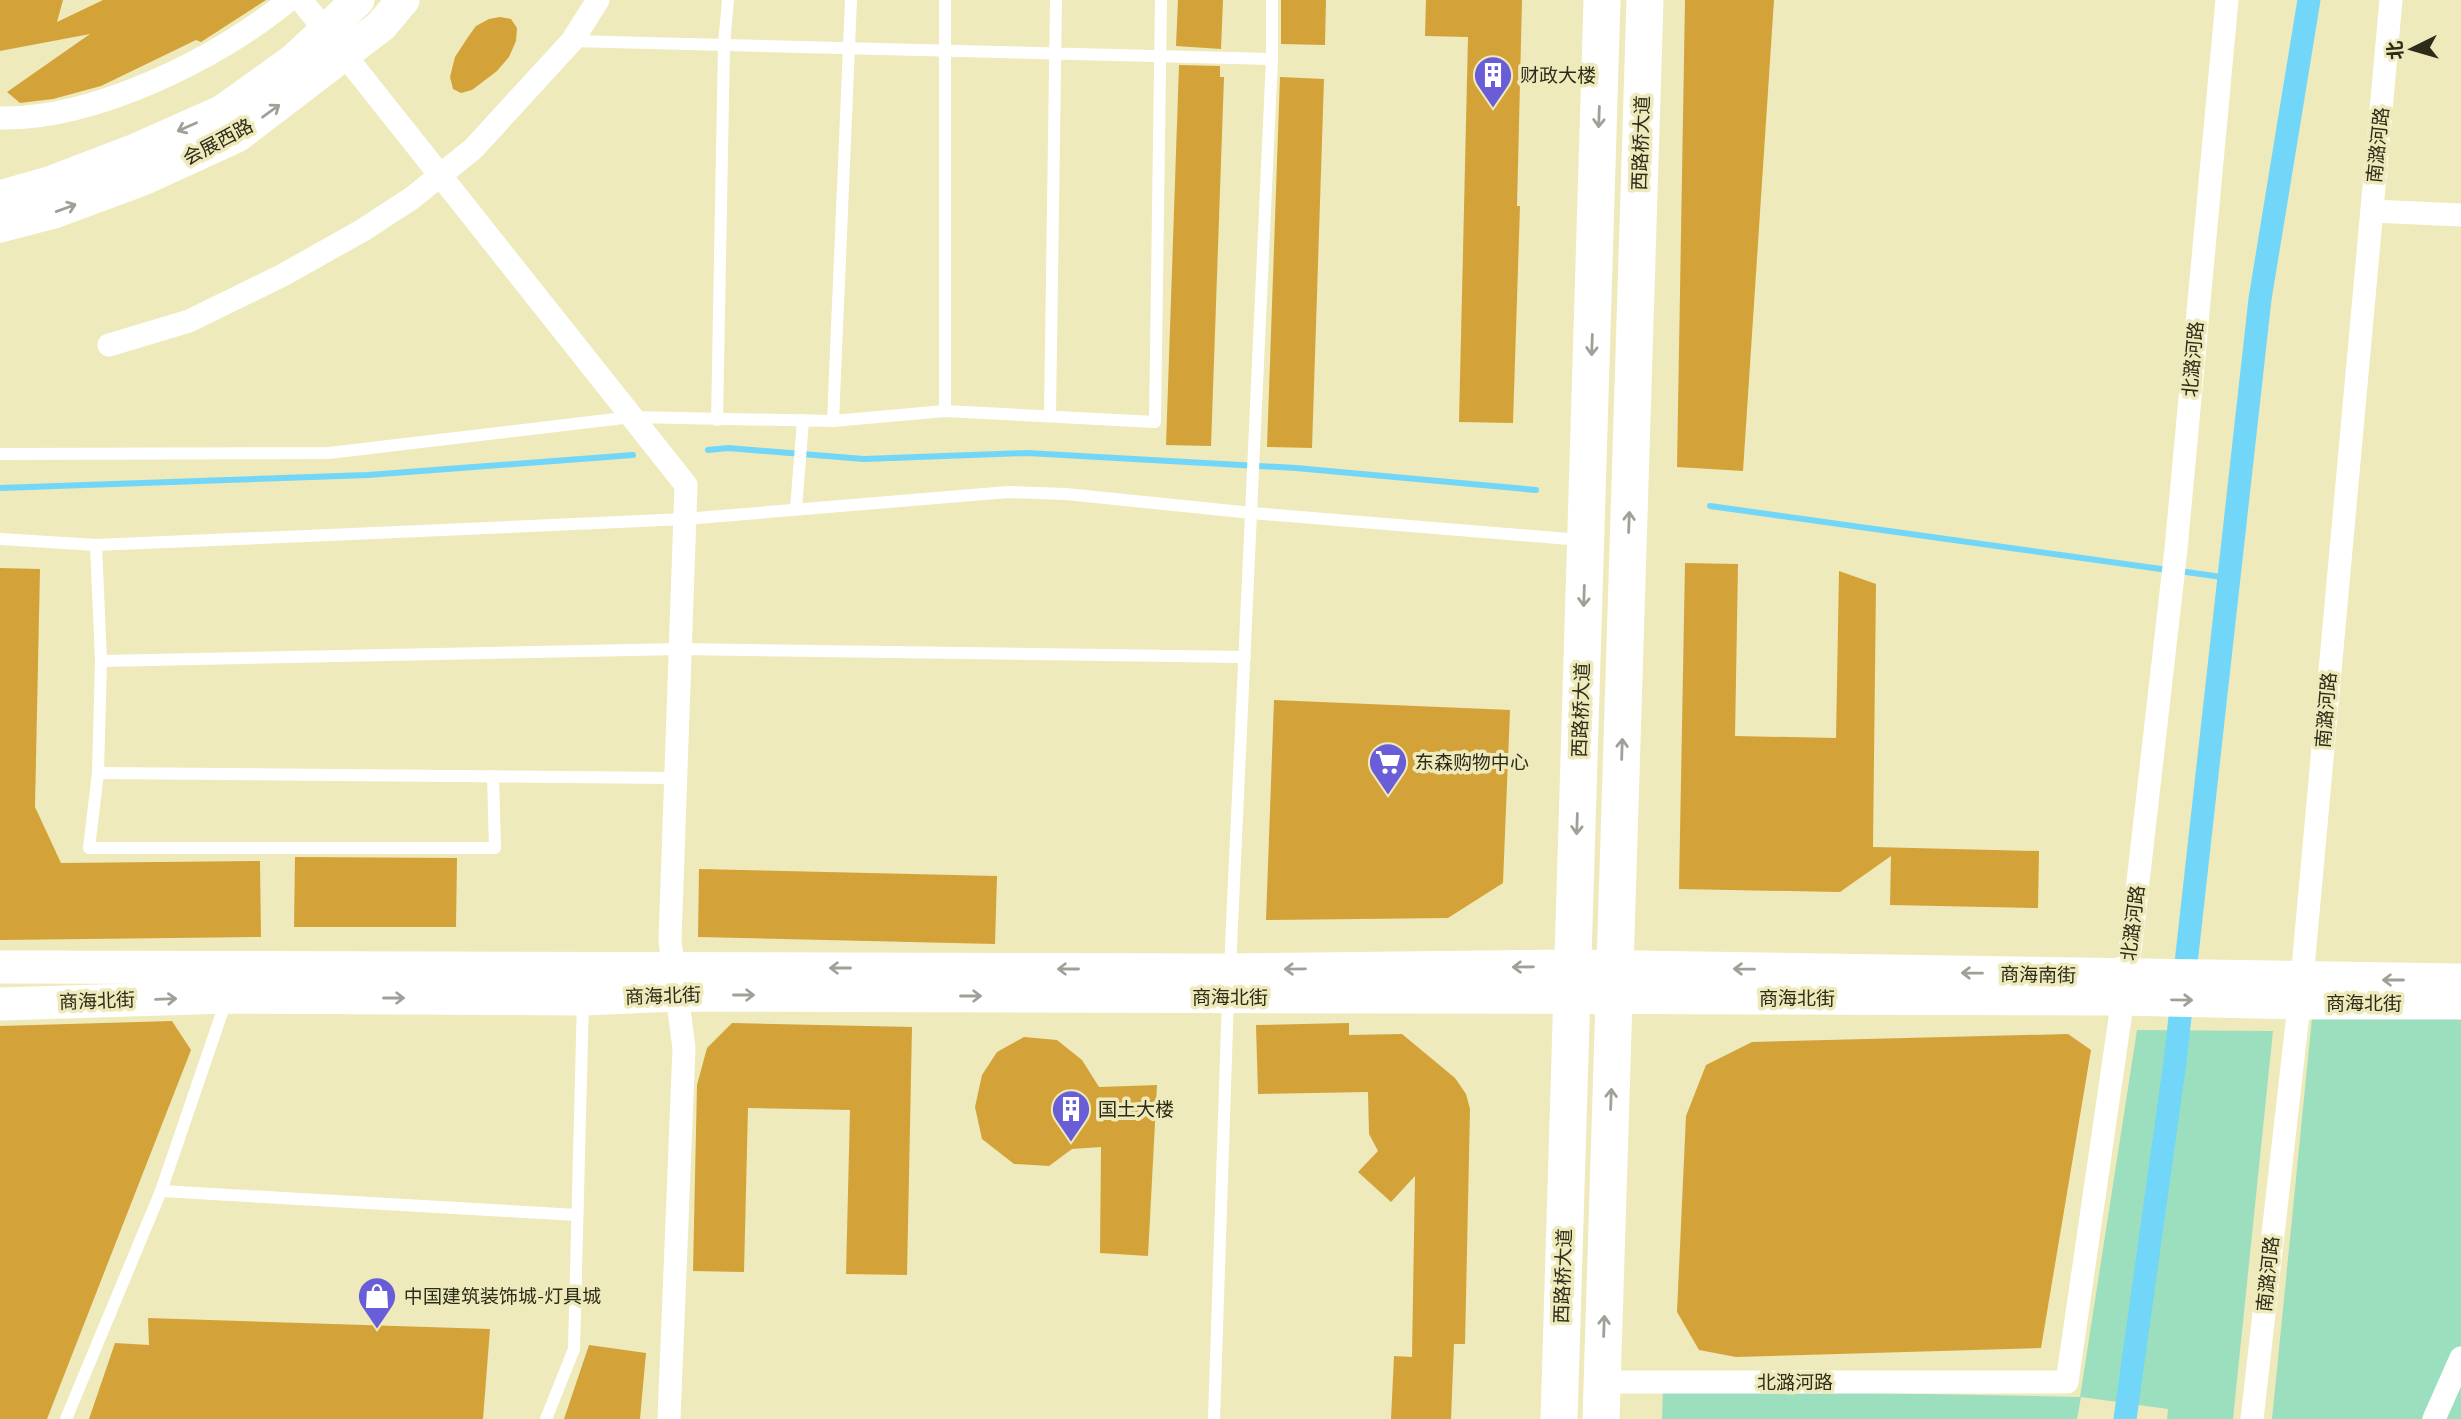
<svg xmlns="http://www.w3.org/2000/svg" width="2461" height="1419" font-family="Montserrat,'Noto Sans SC',sans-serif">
	<rect width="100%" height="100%" fill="#eeeabb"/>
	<g fill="#9cdfbf">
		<polygon points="2314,998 2461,1001 2461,1419 2272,1419"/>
		<polygon points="2137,1030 2273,1031 2233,1419 2167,1419 2168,1409 2081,1397 2077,1419 1662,1419 1663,1389 2080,1397"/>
	</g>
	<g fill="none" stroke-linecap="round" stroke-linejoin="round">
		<g stroke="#72d6f9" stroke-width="6">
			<polyline points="708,450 728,448 864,459 1027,453 1296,468 1536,490"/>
			<polyline points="0,488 368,475 633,455"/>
			<polyline points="1710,506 2168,570"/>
			<polyline points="2179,571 2229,578"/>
		</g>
		<polyline stroke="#72d6f9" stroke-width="23" points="2125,1419 2175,1062 2260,299 2309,0"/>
	</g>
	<g fill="#d3a339">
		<polygon points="0,0 63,0 57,22 103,0 266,0 201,42 196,40 101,86 53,99 20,103 7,92 90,34 0,51"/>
		<polygon points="1178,0 1223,0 1221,49 1176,46"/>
		<polygon points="1281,0 1326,0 1325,45 1281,44"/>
		<polygon points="1426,0 1522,0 1517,206 1520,206 1513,423 1459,422 1468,37 1425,36"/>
		<polygon points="1685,0 1774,0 1743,471 1677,467"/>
		<polygon points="500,17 511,19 517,28 516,41 509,57 497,71 472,90 461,93 453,89 450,77 455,57 468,37 476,26 489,19"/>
		<polygon points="1179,65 1220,66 1220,77 1224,77 1211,446 1166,445"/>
		<polygon points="1280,77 1324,79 1312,448 1267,447"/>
		<polygon points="1685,563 1738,564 1735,736 1836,738 1839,571 1876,584 1873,847 2039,851 2038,908 1890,905 1891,856 1840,892 1679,889"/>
		<polygon points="0,568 40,569 35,807 61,863 260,861 261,937 0,940"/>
		<polygon points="1274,700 1510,710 1503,883 1448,918 1266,920"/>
		<polygon points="295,857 457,858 456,927 294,927"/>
		<polygon points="699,869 997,876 995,944 698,937"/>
		<polygon points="172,1021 191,1050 47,1419 0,1419 0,1026"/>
		<polygon points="732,1023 912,1027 907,1275 846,1274 850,1110 748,1108 744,1272 693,1271 697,1085 707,1048"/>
		<polygon points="1349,1023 1349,1035 1402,1034 1455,1078 1466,1094 1470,1109 1465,1344 1454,1344 1451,1419 1391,1419 1394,1356 1412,1357 1415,1176 1391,1202 1358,1172 1378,1151 1369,1134 1368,1092 1258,1094 1256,1025"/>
		<polygon points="2068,1034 2091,1050 2041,1348 1736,1357 1699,1350 1677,1312 1686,1116 1706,1065 1752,1042"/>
		<polygon points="1024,1037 1057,1040 1082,1060 1099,1087 1157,1085 1148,1256 1100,1253 1101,1147 1072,1149 1049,1166 1014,1164 982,1139 975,1107 982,1075 997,1052"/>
		<polygon points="148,1318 490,1329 483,1419 89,1419 115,1343 149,1345"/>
		<polygon points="589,1345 646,1353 640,1419 564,1419"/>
	</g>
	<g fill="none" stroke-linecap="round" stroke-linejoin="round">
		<g stroke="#fff" stroke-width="12">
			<polyline points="572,41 1272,59"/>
			<polyline points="945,411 945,0"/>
			<polyline points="1050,415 1056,0"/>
			<polyline points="717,420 724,45 728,0"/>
			<polyline points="833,421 851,0"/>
			<polyline points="0,454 329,453 632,417 833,421 945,411 1155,422 1161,0"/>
			<polyline points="796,509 803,420"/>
			<polyline points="0,539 96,545 352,534 685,519 1008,492 1066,494 1252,513 1581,540"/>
			<polyline points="96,545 101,661 98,773 89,848 495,848 493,776"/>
			<polyline points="101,661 680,649 1245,657"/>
			<polyline points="98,773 675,778"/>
			<polyline points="1230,968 1272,59 1272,0"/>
			<polyline points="161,1191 577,1215"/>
			<polyline points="66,1419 161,1191 227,998"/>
			<polyline points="546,1419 574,1349 583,1000"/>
			<polyline points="1214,1419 1228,997"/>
		</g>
		<g stroke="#fff" stroke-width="23">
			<polyline points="301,0 686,485 670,941 684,1048 669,1419"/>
			<path d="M 0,118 C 93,120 218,59 289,0"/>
			<polyline points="2372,211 2461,215"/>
			<polyline points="109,345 189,321 283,275 363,230 412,198 473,149 572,41 598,0"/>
			<polyline points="1602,1382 2067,1382 2131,943 2176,549 2227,0"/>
			<polyline points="2252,1419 2302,979 2391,0"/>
			<polyline points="2434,1419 2461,1358"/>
		</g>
		<g stroke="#fff" stroke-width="33">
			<polyline points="0,197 52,182 133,151 223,111 294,60 358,0"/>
			<polyline points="0,226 54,212 143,179 237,136 381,26 403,0"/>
			<polyline points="0,967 1230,970 1573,966 2458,980"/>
			<polyline points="0,1004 227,997 583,999 677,995 2122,999 2299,1003 2461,1003"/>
		</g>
		<g stroke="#fff" stroke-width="37">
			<polyline points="1559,1419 1602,0"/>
			<polyline points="1601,1419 1645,0"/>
		</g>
	</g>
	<defs><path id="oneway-shaft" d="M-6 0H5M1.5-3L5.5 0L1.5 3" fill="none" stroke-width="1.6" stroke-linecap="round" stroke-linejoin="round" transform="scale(1.75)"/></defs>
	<g stroke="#a0a098">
		<use href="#oneway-shaft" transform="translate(271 111) rotate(-36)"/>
		<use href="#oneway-shaft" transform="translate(1599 117) rotate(92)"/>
		<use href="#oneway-shaft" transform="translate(187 127) rotate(156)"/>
		<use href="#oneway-shaft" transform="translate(66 208) rotate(-20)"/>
		<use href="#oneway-shaft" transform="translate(1592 345) rotate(92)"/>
		<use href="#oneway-shaft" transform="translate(1629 522) rotate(-88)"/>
		<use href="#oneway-shaft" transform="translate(1584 596) rotate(92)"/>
		<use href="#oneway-shaft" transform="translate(1622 749) rotate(-88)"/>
		<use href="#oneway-shaft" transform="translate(1577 824) rotate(92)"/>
		<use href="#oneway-shaft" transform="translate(1523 967) rotate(179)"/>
		<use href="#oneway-shaft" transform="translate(840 968) rotate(-180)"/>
		<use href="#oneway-shaft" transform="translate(1068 969) rotate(-180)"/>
		<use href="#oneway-shaft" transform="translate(1295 969) rotate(179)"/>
		<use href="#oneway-shaft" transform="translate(1744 969) rotate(-179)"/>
		<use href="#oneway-shaft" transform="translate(1972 973) rotate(-179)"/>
		<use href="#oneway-shaft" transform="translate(2393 980) rotate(-180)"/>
		<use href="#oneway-shaft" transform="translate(744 995)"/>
		<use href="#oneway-shaft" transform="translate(971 996)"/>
		<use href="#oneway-shaft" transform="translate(394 998)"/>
		<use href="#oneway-shaft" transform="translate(166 999) rotate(-2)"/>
		<use href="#oneway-shaft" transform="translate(2182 1000) rotate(1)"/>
		<use href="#oneway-shaft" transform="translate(1611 1099) rotate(-88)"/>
		<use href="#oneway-shaft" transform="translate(1604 1326) rotate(-88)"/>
	</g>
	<defs>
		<g id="building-pin" transform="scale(2.0125)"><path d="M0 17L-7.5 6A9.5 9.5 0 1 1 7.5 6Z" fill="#6a5ed8" stroke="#eeeabb"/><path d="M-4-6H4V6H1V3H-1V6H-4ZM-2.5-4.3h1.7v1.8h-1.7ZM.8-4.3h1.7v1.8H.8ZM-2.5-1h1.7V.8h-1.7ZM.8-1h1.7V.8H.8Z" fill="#fff"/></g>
		<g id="supermarket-pin" transform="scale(2.0125)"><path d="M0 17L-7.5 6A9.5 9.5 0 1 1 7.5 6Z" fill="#6a5ed8" stroke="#eeeabb"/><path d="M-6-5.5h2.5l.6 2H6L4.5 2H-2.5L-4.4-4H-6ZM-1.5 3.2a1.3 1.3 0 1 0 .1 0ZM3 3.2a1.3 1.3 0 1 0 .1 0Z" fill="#fff"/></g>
		<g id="shop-pin" transform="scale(2.0125)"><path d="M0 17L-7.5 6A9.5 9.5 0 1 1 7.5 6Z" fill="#6a5ed8" stroke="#eeeabb"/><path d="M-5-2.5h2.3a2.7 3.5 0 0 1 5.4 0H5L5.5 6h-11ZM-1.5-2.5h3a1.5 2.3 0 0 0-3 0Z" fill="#fff"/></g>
	</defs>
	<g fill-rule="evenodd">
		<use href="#building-pin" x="1493" y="75"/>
		<use href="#supermarket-pin" x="1388" y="762"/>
		<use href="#building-pin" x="1071" y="1109"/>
		<use href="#shop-pin" x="377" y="1296"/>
	</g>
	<g text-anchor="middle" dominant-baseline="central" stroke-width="7" stroke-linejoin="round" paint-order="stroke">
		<g font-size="19" fill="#2d2b19" stroke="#eeeabb" text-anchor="start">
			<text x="1520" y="75">财政大楼</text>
			<text x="1415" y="762">东森购物中心</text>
			<text x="1098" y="1109">国土大楼</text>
			<text x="404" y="1296">中国建筑装饰城-灯具城</text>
		</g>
		<g font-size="19" fill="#2d2b19" stroke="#eeeabb">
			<text transform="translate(218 142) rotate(-28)">会展西路</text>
			<text transform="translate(1641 143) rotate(-88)">西路桥大道</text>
			<text transform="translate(2378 145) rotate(-84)">南潞河路</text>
			<text transform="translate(2193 359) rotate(-85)">北潞河路</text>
			<text transform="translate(1581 710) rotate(-88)">西路桥大道</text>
			<text transform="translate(2326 710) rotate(-85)">南潞河路</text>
			<text transform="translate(2133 923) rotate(-83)">北潞河路</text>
			<text transform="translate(2038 975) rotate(1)">商海南街</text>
			<text transform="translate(663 996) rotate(-2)">商海北街</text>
			<text x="1230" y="997">商海北街</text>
			<text x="1797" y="998">商海北街</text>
			<text transform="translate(97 1001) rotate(-2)">商海北街</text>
			<text x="2364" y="1003">商海北街</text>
			<text transform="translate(2268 1274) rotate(-84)">南潞河路</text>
			<text transform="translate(1563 1276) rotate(-88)">西路桥大道</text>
			<text x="1795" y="1382">北潞河路</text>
		</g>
	</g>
	<g transform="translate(2412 49) rotate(265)" stroke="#eeeabb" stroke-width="5" paint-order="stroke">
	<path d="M0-5L12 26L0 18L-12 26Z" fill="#2d2b19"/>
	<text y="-10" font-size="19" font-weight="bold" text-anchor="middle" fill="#2d2b19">北</text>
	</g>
</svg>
